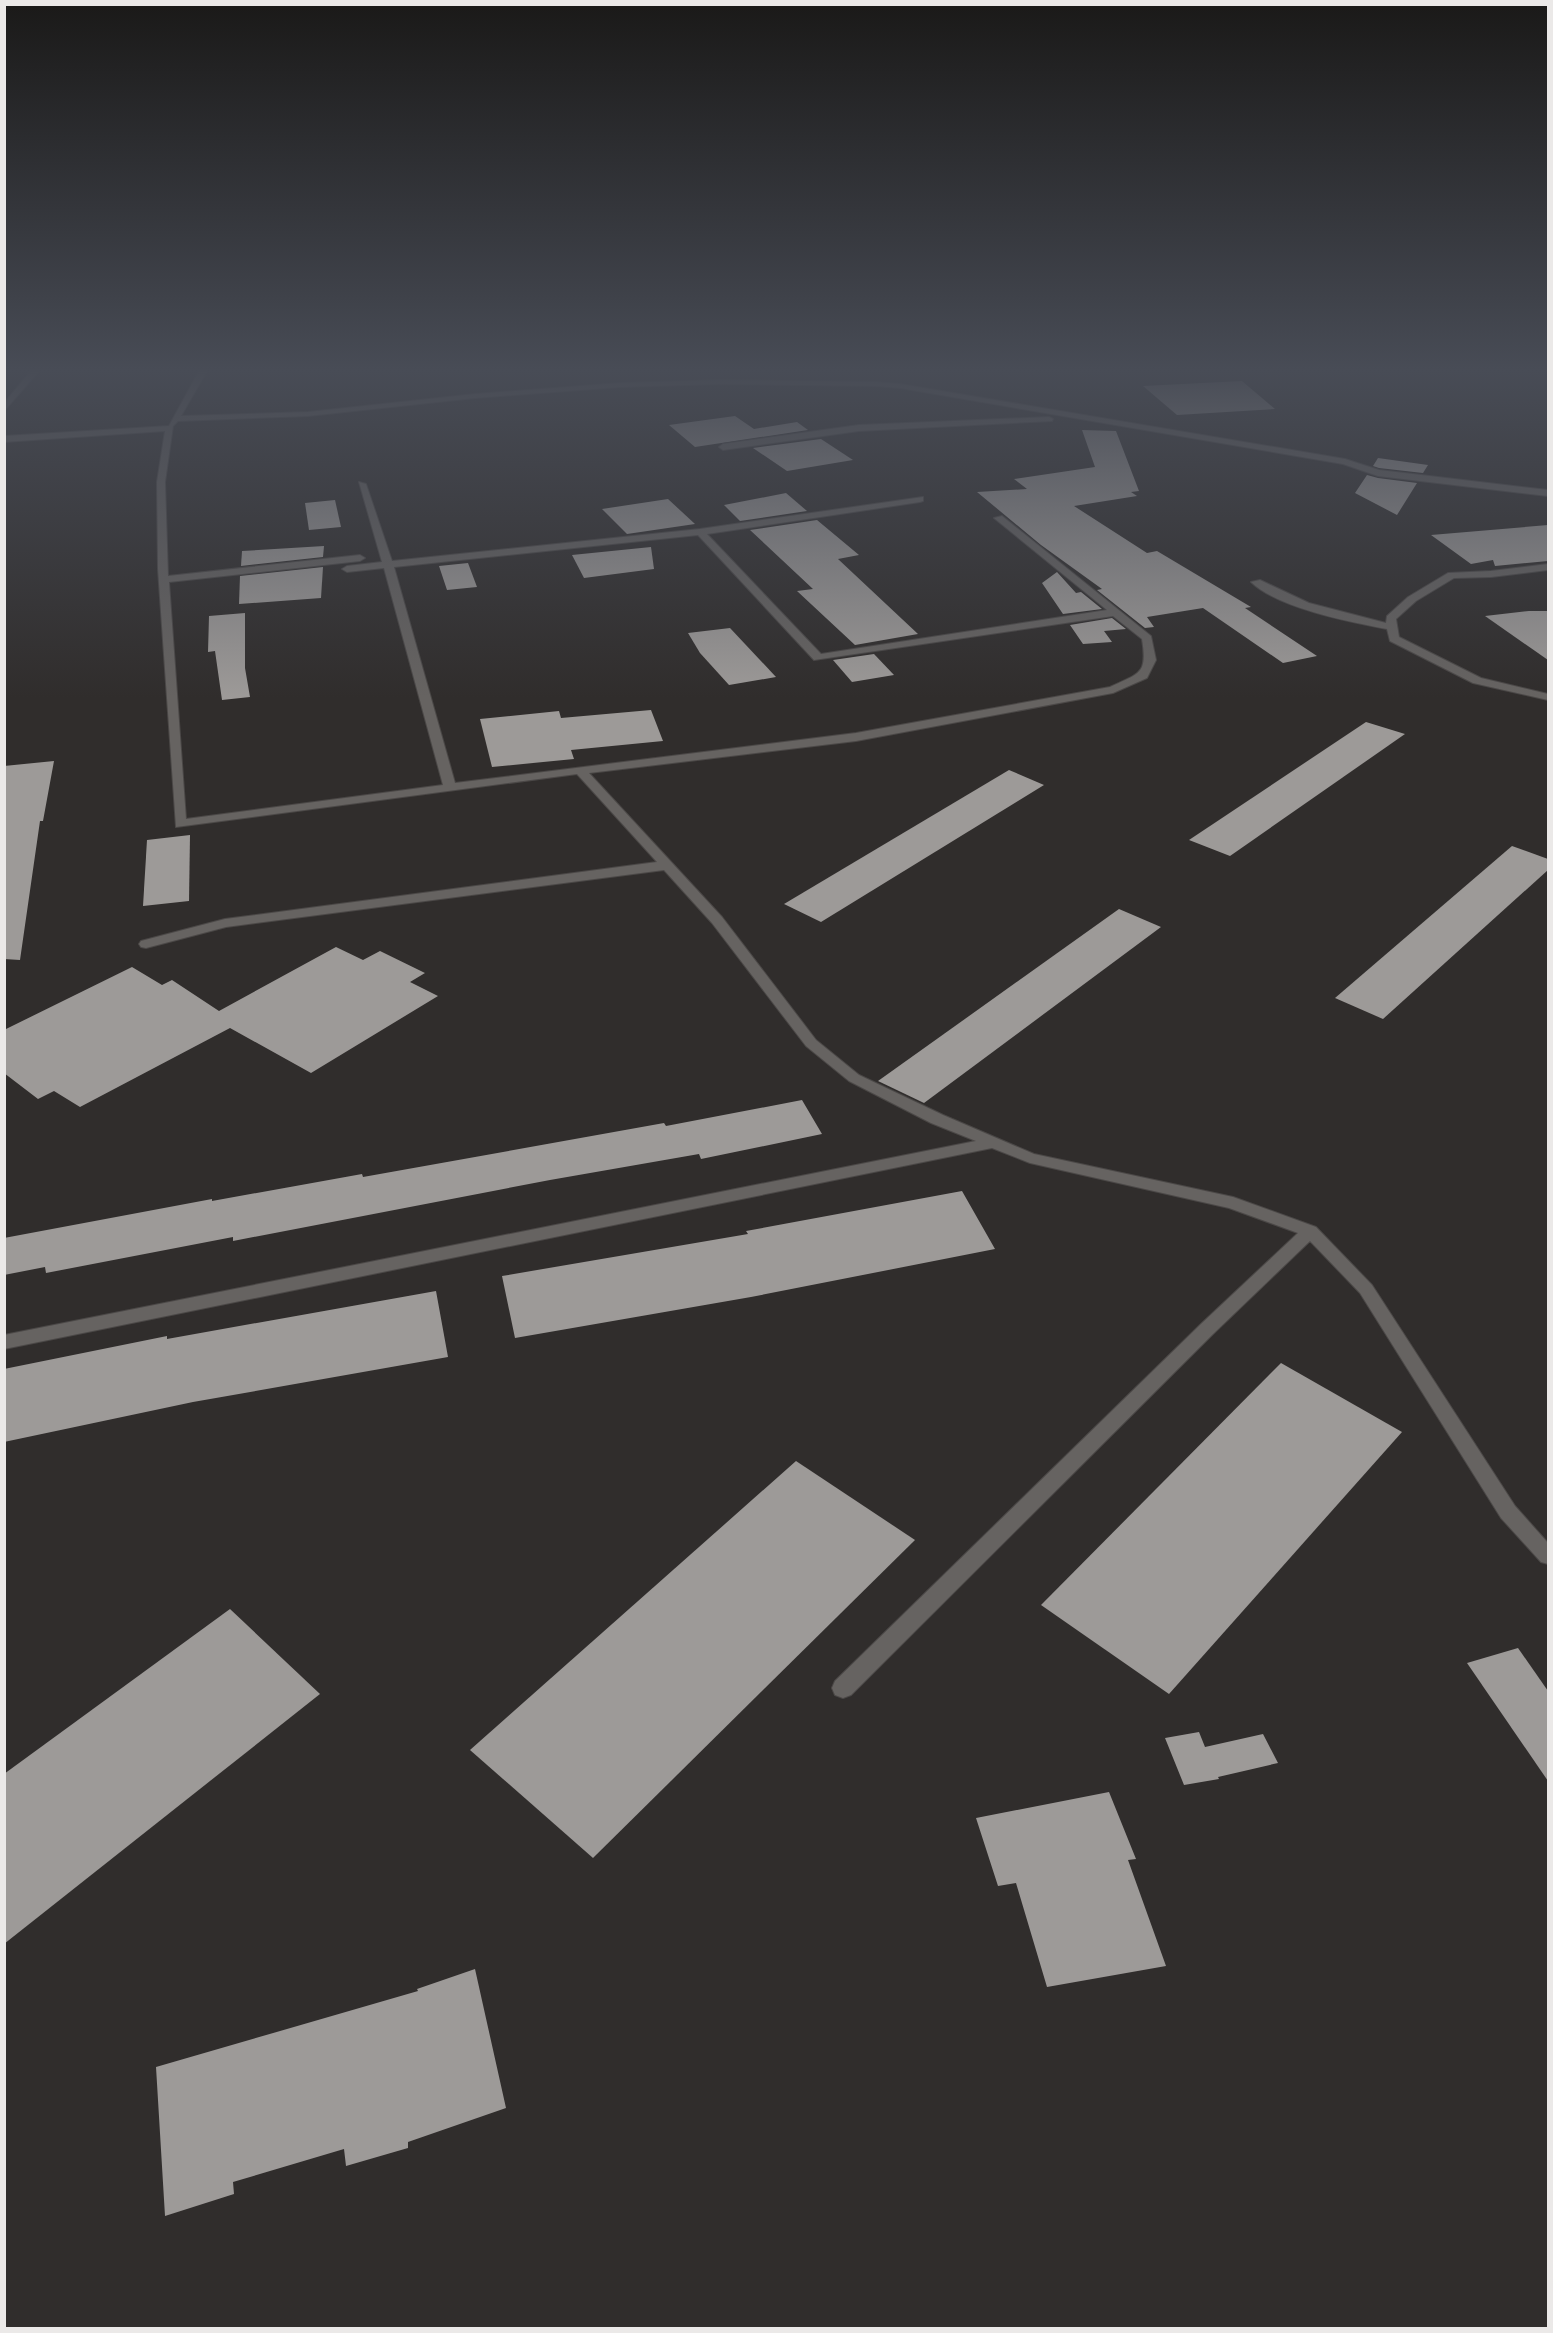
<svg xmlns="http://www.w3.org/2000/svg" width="1553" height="2333" font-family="Signika,sans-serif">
	<rect width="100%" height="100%" fill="#302d2c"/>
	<g fill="#9d9a98">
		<polygon points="1242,381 1275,409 1177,415 1143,386"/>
		<polygon points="735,416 754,429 797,422 808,430 695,447 669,425"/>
		<polygon points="1082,430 1116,431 1139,491 1131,492 1137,496 1074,506 1147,553 1157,551 1251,607 1245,608 1317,656 1283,663 1203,608 1147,617 1154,627 1145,628 1097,590 1102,589 1041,545 977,492 1027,489 1014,479 1095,467"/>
		<polygon points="821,439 853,460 787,471 753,448"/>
		<polygon points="1378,458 1428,465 1423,473 1379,468 1373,466"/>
		<polygon points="1367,475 1378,478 1417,483 1397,515 1355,493"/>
		<polygon points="786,493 807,511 740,521 724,505"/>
		<polygon points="668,499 695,524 627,534 602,509"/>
		<polygon points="335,500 341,527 309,530 305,503"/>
		<polygon points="817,520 859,555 838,559 918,634 855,645 797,591 813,589 750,530"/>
		<polygon points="1548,525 1548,561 1495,566 1493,560 1471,564 1431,535"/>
		<polygon points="324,546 323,557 241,566 242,551"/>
		<polygon points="651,547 654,569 584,578 572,555"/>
		<polygon points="468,563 477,587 447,590 439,566"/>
		<polygon points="323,567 321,598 239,604 240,576"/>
		<polygon points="1057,572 1076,593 1081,592 1102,609 1063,614 1042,583"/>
		<polygon points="1529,611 1548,611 1548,660 1485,616"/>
		<polygon points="245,613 245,668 250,697 222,700 215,651 208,652 209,616"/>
		<polygon points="1112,618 1126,629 1104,631 1112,642 1083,644 1070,625"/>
		<polygon points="730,628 776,677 729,685 700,653 688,633"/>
		<polygon points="874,654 894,675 852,682 833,660"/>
		<polygon points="651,710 663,741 571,750 574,759 492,767 480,719 559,711 561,718"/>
		<polygon points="1366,722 1405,734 1230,856 1189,840"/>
		<polygon points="54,761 43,821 40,821 20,960 4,959 4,766"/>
		<polygon points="1009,770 1044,785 821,922 784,904"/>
		<polygon points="190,835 189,901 143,906 147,840"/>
		<polygon points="1512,846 1548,859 1548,870 1383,1019 1335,998"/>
		<polygon points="1119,909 1161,927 924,1103 878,1081"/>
		<polygon points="336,947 363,960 380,951 425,973 410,982 438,996 311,1073 230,1028 80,1107 54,1091 38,1099 4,1073 4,1030 132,967 162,985 172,980 219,1011"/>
		<polygon points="802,1100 822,1134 701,1159 699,1154 550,1180 233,1241 233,1237 46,1273 45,1267 4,1275 4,1238 212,1199 212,1201 362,1174 363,1177 664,1123 666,1126"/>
		<polygon points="962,1191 995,1249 751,1297 515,1338 502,1276 748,1234 746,1231"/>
		<polygon points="436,1291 448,1357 193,1402 4,1442 4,1369 167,1336 167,1339"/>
		<polygon points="1281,1363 1402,1432 1169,1694 1041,1605"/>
		<polygon points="796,1461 915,1540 593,1858 470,1750"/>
		<polygon points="230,1609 320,1694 4,1944 4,1774"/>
		<polygon points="1518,1648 1548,1691 1548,1781 1467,1663"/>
		<polygon points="1199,1732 1205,1747 1263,1734 1278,1763 1218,1777 1219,1779 1184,1785 1165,1738"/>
		<polygon points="1109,1792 1136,1859 1128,1860 1166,1966 1047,1987 1016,1883 998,1886 976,1818"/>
		<polygon points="475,1969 506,2108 408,2142 408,2148 346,2166 344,2149 233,2182 234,2194 165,2216 156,2067 418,1991 417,1989"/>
	</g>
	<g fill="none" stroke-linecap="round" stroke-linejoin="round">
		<g stroke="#4b4847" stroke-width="2">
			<g id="minor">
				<polygon points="31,371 39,371 4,411 4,403"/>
				<path d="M 199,371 L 207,371 L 181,416 L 308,412 L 475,394 L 620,383 L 719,380 L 876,382 L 900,384 L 1345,459 L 1379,470 L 1548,490 L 1548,496 L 1378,476 L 1343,464 L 900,388 L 876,386 L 719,384 L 620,387 L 475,398 L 308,416 L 178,421 L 173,426 L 165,482 L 168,576 L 360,555 L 365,558 L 360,561 L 169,582 L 186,819 L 443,785 L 384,568 L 347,572 L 342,569 L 347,566 L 382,562 L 359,482 L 366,484 L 392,561 L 700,529 L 923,497 L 923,501 L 920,502 L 707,534 L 821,654 L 1107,610 L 994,518 L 1002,516 L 1151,636 L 1156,660 L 1147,678 L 1113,693 L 856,741 L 589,773 L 722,917 L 816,1040 L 859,1075 L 943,1115 L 1034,1154 L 1233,1197 L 1316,1227 L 1372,1285 L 1515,1506 L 1548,1543 L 1548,1564 L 1541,1562 L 1501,1518 L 1360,1293 L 1310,1241 L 1213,1334 L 851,1695 L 843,1698 L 835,1695 L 832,1688 L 835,1681 L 1201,1324 L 1298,1233 L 1229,1208 L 1030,1163 L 992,1148 L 4,1349 L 4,1335 L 976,1141 L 931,1123 L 849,1081 L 806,1046 L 712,923 L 664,870 L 226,927 L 146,948 L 141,947 L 139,944 L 141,941 L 225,919 L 657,862 L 577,774 L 176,827 L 158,569 L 157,482 L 165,431 L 4,442 L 4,436 L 169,426 ZM 698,535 L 814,660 L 1113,616 L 1142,639 C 1148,675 1139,673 1110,687 L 856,733 L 455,783 L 394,567 Z"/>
				<polygon points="1049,417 1053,419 1052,421 859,431 723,450 719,447 723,444 859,425"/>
				<path d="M 1548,564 L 1548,570 L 1491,577 L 1454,578 L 1416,601 L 1396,619 L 1399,637 L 1481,678 L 1548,694 L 1548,700 L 1473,683 L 1390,641 L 1387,629 C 1350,622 1278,608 1251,582 L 1260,580 L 1309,603 L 1386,623 L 1387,616 L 1408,597 L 1448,573 L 1491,571 Z"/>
			</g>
		</g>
		<use href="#minor" fill="#666361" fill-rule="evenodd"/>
	</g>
	<linearGradient id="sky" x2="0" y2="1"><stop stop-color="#1a1918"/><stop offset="0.53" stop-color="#484c56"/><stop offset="1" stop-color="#484c56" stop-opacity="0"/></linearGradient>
	<rect width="1553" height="698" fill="url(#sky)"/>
	<rect width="1553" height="2333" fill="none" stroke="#ebe9e8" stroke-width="12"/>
</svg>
